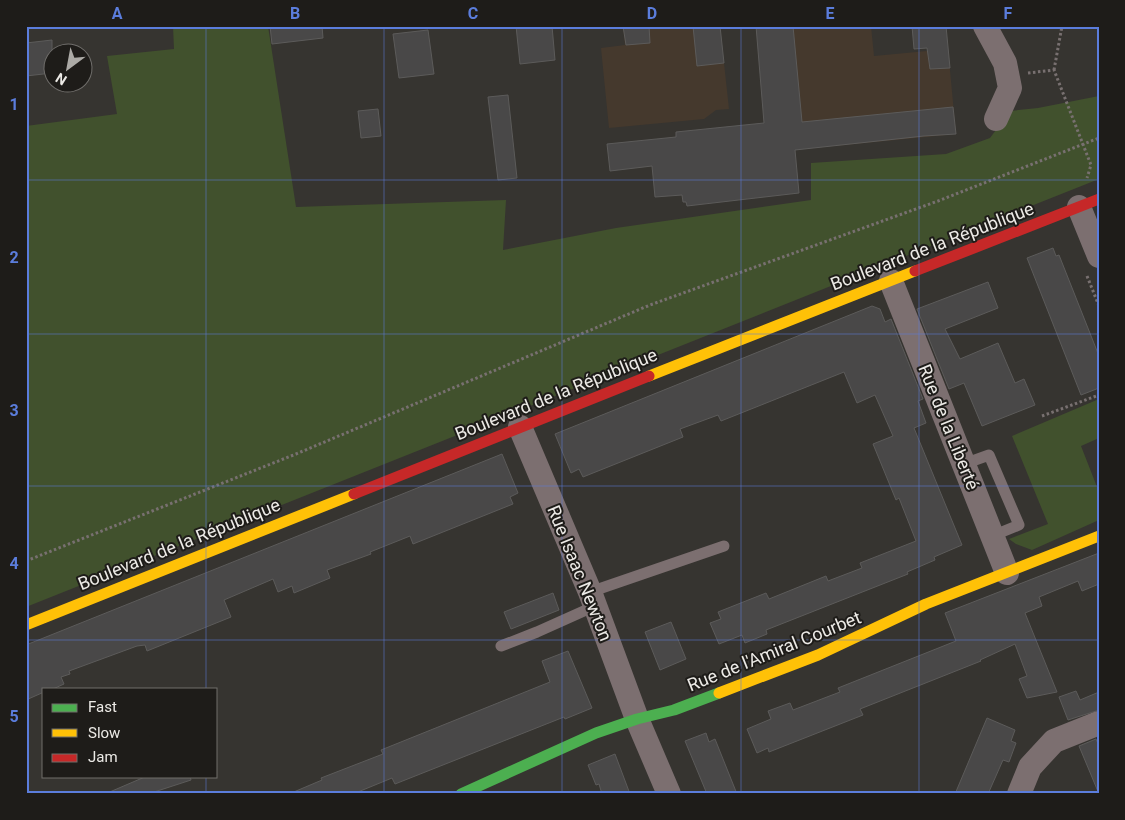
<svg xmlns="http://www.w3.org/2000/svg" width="1125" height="820" font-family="Roboto,sans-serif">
	<rect width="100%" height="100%" fill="#363430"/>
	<g fill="#45392d">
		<polygon points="623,26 720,26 729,109 716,110 704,119 609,128 601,48 625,45"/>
		<polygon points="756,26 871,26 874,56 948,49 956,134 804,149 799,97 763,101"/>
	</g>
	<g fill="#41512d">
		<polygon points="173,26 268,26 296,207 506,200 503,250 616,228 811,200 811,163 946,154 990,138 1010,111 1038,108 1099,96 1099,179 26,607 26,126 117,114 107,56 174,49"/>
		<polygon points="1099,399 1099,438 1081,446 1099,492 1099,520 1032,550 1016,544 1009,539 1048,524 1012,436"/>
	</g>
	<g fill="#494848" stroke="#5c5b5a">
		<polygon points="270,26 322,26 323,38 272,44"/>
		<polygon points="516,26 552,26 555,60 520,64"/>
		<polygon points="623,26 649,26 650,43 626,45"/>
		<polygon points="693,26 720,26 724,63 697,66"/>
		<polygon points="756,26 793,26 802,122 953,107 956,134 924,136 795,150 799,193 687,206 686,202 683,202 682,195 655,197 652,166 610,171 607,144 676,137 676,132 764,123"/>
		<polygon points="912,26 946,26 950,68 930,69 927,48 914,49"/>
		<polygon points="428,30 434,74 399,78 393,34"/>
		<polygon points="52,40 52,73 26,76 26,43"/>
		<polygon points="508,95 517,178 498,180 488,97"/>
		<polygon points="378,109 381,136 361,138 358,111"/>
		<polygon points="1053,248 1056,256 1059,255 1099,356 1099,388 1081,395 1027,258"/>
		<polygon points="988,282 998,308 945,329 960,359 998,343 1015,383 1024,379 1035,405 982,426 964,383 949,389 917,309"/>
		<polygon points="872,306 880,309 885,322 891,319 923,399 918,401 926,423 914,428 962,545 934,557 935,560 907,572 908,574 766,630 767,634 745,643 742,635 719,644 710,623 721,619 718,612 766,593 769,599 826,576 828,581 862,568 860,563 916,541 899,498 896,500 873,444 893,436 875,395 857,403 844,372 721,421 718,415 680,429 683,437 583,477 579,469 571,473 555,434"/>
		<polygon points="502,454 518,493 510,497 513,504 413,544 410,536 370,552 371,554 327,570 330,578 294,593 292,586 278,592 273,579 224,600 231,617 147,651 145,645 137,646 69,671 70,674 61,677 64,684 53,689 44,689 44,692 26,700 26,645"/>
		<polygon points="1099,553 1099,584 1082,591 1078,581 1039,597 1042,606 1025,613 1057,692 1027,698 1019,679 1027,676 1015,644 980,660 981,661 860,709 863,715 769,752 768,748 757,753 747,729 771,719 768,711 790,703 793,710 840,692 838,688 956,641 945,613"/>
		<polygon points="553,593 559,610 511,629 504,612"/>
		<polygon points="671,622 686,659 660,670 645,632"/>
		<polygon points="568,651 592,708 565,719 564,717 395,784 392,778 353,794 289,794 322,780 321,778 383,754 381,750 550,682 542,661"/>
		<polygon points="1076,691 1080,700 1099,692 1099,710 1068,720 1059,697"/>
		<polygon points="987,718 1015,730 1011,741 1016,743 1009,762 1003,760 988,794 955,794"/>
		<polygon points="706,733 709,742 715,739 737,794 707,794 685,741"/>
		<polygon points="1096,739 1099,746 1099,794 1079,746"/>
		<polygon points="615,754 630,794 602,794 599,784 596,785 588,765"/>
		<polygon points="147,776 190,776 191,780 148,794 105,794"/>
	</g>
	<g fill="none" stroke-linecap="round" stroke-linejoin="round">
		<g stroke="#787070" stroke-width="3" stroke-dasharray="2.5 2.5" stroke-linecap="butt">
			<polyline points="1054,70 1062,26"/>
			<polyline points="1028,73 1054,70 1091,165 1087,178"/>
			<polyline points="1087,276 1099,306"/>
			<polyline points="1042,416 1099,395"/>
			<polyline points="26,561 296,454 650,305 938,201 1099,138"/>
		</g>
		<g stroke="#7c6f70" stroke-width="11">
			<polyline points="964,464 989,455 1019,525 992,536"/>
			<polyline points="590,592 724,546"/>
			<polyline points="501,646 537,632 595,606"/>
		</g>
		<g stroke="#7c6f70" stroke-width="24">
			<polyline points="985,26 1005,63 1010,88 996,119"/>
			<polyline points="1079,207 1099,256"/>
			<polyline points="891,281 1007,573"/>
			<polyline points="520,427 590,592 637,719 669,794"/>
			<polyline points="1019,794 1030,767 1054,741 1099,723"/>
		</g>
		<polyline stroke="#4caf50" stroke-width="11" points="461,794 596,733 637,719 674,710 719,693"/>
		<g stroke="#ffc107" stroke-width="11">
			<polyline points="649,376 915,271"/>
			<polyline points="26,625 354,494"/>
			<polyline points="719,693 818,655 926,604 1099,536"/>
		</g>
		<g stroke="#c62828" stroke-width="11">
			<polyline points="915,271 1099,199"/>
			<polyline points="354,494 649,376"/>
		</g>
	</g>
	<path fill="none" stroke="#5b7ddc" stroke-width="1" stroke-opacity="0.55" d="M 206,26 L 206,689M 384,26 L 384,794M 562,26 L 562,794M 741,26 L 741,794M 919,26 L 919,794M 26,180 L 1099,180M 26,334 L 1099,334M 26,486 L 1099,486M 26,640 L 1099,640M 206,776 L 206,794"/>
	<g text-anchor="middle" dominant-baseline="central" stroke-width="4" stroke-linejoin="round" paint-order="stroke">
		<g font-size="18" fill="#eceae6" stroke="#1e1c19">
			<text transform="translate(932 246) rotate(-21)">Boulevard de la République</text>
			<text transform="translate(556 394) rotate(-22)">Boulevard de la République</text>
			<text transform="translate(949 427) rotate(68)">Rue de la Liberté</text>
			<text transform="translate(179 544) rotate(-22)">Boulevard de la République</text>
			<text transform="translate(580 573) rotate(68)">Rue Isaac Newton</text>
			<text transform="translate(774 651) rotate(-22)">Rue de l'Amiral Courbet</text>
		</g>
	</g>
	<rect width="1125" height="820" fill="none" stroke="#1e1c19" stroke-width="55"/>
	<rect x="42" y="688" width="175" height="90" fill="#1e1c19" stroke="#706e6b"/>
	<rect x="52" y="704" width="25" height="8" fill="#4caf50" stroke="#706e6b"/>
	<text x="88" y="712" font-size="15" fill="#eceae6">Fast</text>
	<rect x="52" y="729" width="25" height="8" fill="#ffc107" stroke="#706e6b"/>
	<text x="88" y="738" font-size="15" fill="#eceae6">Slow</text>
	<rect x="52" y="754" width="25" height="8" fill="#c62828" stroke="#706e6b"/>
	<text x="88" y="762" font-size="15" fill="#eceae6">Jam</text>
	<g transform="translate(68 68) rotate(212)"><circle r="24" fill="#1e1c19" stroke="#706e6b"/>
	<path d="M0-4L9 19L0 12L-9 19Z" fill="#acaaa6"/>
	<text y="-8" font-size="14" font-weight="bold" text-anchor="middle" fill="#eceae6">N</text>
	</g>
	<rect x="28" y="28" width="1070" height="764" fill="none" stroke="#5b7ddc" stroke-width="2"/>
	<g font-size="16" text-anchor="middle" font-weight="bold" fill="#5b7ddc">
		<text x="117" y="19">A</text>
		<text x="295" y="19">B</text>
		<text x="473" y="19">C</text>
		<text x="652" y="19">D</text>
		<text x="830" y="19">E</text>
		<text x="1008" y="19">F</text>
		<text x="14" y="110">1</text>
		<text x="14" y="263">2</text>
		<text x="14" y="416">3</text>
		<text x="14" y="569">4</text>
		<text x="14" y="722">5</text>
	</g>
</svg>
